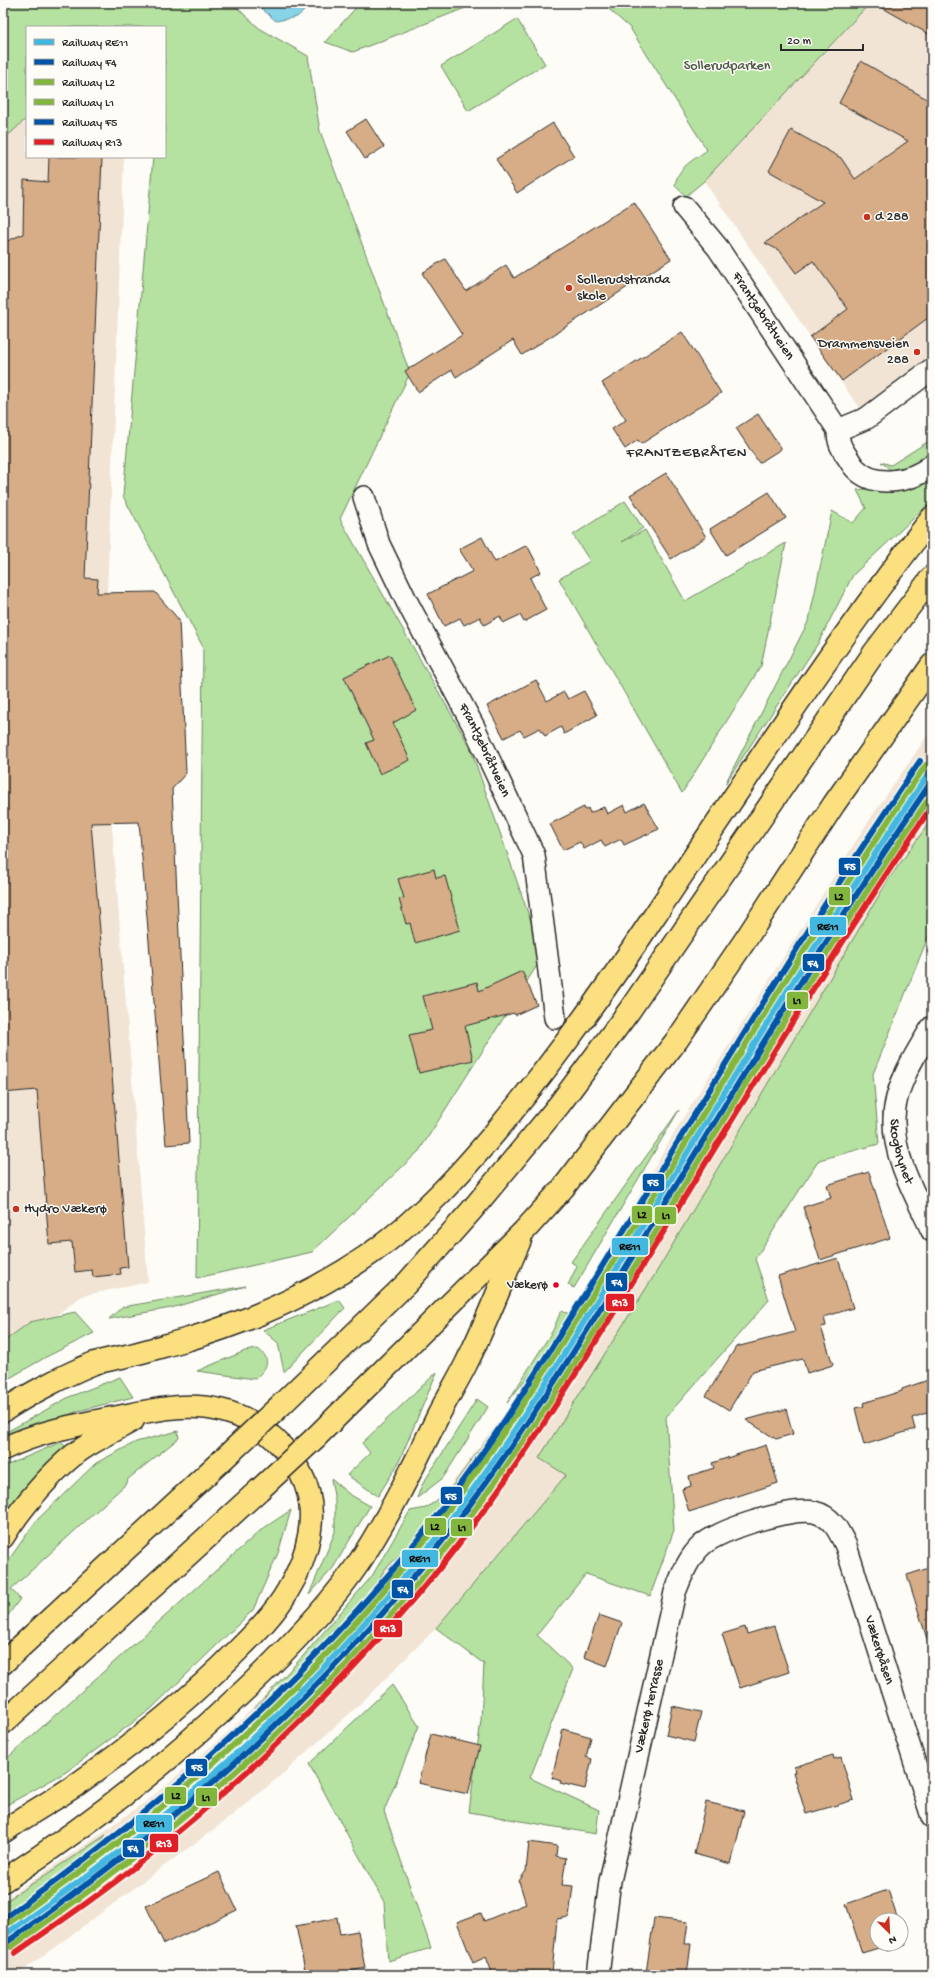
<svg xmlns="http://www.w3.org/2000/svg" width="935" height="1978" font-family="'Gochi Hand',sans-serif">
	<rect width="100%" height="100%" fill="#fdfcf7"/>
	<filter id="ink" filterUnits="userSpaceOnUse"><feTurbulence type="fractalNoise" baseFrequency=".025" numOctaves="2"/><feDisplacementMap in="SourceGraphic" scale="8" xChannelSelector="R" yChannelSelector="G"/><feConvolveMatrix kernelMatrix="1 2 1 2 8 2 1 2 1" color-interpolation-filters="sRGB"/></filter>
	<g filter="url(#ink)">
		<g fill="#f1e4d5">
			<polygon points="870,3 932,3 932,380 872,427 704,181"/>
			<polygon points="3,118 27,120 27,157 124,157 106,620 107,764 148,1282 82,1296 3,1355"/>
			<polygon points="932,729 932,894 566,1475 436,1628 361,1703 286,1771 229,1818 17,1975 3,1975 3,1900 92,1840 152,1797 235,1726 303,1656 437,1503 489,1434 562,1333 674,1133 866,825"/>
		</g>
		<g fill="#b5e2a0" stroke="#708666">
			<polygon points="6,3 232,3 259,28 308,56 320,131 410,373 340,519 470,747 543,956 419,1151 312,1252 197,1278 203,647 123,496 153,157 165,157 165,27 27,27 27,118 3,140 3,6"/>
			<polygon points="360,3 478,3 353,52 325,42"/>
			<path d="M 602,3 L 870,3 L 704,181 L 686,196 L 675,186 C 677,167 694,160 707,150 L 630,28 Z"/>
			<polygon points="517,19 545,64 468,111 441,66"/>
			<polygon points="932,439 932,453 915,465 891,470 881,462 891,465"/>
			<polygon points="932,478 932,501 853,575 817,645 725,784 809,620 832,511 853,523 866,508 857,490 928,481"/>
			<polygon points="625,501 643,528 622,542 645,530 685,601 786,543 761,666 682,793 559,579 590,561 573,535"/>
			<polygon points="932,819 932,927 873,1074 879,1144 819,1160 755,1259 769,1300 666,1417 674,1530 650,1596 586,1574 537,1635 573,1669 530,1778 599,1810 596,1834 469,1812 481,1720 484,1664 436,1628 566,1475 539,1458 657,1271 888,880"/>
			<polygon points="679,1110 574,1288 568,1285 577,1266 571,1262"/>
			<polygon points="246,1286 171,1308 109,1319 122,1307"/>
			<polygon points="339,1300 345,1308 284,1372 278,1343 263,1330"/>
			<polygon points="561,1311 570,1314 562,1333 507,1403 553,1330"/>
			<polygon points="75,1312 94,1333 46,1357 3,1382 3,1342 30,1322"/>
			<path d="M 258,1349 C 273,1360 266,1369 255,1379 L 197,1371 L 245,1351 Z"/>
			<polygon points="437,1372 398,1464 378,1496 347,1475 370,1453 362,1443"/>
			<polygon points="120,1377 133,1397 78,1411 3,1442 3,1434 69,1397"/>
			<polygon points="477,1399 488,1407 443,1478 417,1498 422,1485"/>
			<polygon points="178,1431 179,1438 128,1479 127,1483 11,1589 20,1599 3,1622 3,1568 36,1521 96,1463 136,1442"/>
			<polygon points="489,1436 476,1463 449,1503 416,1540 384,1570 374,1590 339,1629 265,1705 254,1709 303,1656 372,1576 410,1511 426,1508 448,1492"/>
			<polygon points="61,1442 67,1448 3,1524 3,1467"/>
			<polygon points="331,1479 349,1494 370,1506 333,1568 309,1595 335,1532 335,1501"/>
			<polygon points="291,1510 278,1553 253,1610 151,1709 66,1772 3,1807 3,1762 261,1530"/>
			<polygon points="392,1685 419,1726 384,1811 431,1948 388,1961 384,1902 309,1764"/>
			<polygon points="106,1835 73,1872 3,1918 3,1903"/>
		</g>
		<polygon fill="#88d3e8" stroke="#63909c" points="255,3 313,3 297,17 276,21"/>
		<g fill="#d6ad87" stroke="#2b2b2b">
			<polygon points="874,3 932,3 932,36"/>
			<polygon points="861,61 932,102 932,315 842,381 810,337 848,309 813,261 796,273 780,251 765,243 823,202 769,171 791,130 841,158 855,179 908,141 839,103"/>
			<polygon points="366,119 384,147 365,159 347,131"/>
			<polygon points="553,123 574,156 517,193 496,159"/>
			<polygon points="49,157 102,157 85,578 98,579 97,593 155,592 179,620 186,773 172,789 189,1143 166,1145 139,822 91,823 128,1267 120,1268 121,1274 93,1277 92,1270 75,1272 72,1242 49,1244 37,1090 3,1093 3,243 23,234 24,180 48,182"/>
			<polygon points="634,202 671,259 522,355 513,340 456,377 452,370 418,392 405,371 462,335 422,273 445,259 466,291 506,265 514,278"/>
			<polygon points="682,332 721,393 641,444 638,440 625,449 612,429 626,420 602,383"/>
			<polygon points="758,414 781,449 759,463 736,428"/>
			<polygon points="666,473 706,537 671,559 630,495"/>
			<polygon points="769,492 786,518 726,555 710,529"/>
			<polygon points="482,537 495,562 527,545 541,572 530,578 546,610 524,622 520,615 503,623 500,616 484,625 480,617 464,625 460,618 444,626 428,594 473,571 459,549"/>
			<polygon points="390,655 416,710 393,723 410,760 380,774 366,743 374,740 344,677"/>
			<polygon points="536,680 547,701 564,692 568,699 584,691 597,715 564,734 561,727 545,736 540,728 524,736 520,730 504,738 487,706"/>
			<polygon points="644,803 659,829 624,845 621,839 605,847 601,840 584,849 580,842 563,850 550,824 584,807 585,810 588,808 590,813 604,807 607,814 624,805 627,812"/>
			<polygon points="434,869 436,878 445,876 460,930 415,943 410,923 406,924 399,899 404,898 398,879"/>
			<polygon points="522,971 537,1005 515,1015 514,1013 465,1026 473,1060 419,1073 409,1035 432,1030 423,996 477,982 479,991"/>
			<polygon points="869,1172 890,1238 820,1260 803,1207 831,1198 827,1185"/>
			<polygon points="838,1258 853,1308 824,1317 826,1326 821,1327 833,1365 807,1373 803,1359 753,1371 729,1410 706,1396 736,1347 795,1332 778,1276"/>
			<polygon points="928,1380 932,1393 932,1411 912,1418 915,1429 864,1445 855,1408 864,1406 863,1403 902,1391 902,1389"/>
			<polygon points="786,1409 793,1434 776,1439 746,1420"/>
			<polygon points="766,1445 778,1483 689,1512 682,1489 691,1486 689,1476 714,1468 712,1463"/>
			<polygon points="932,1567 932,1638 927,1639 907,1575"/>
			<polygon points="599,1615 622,1623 607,1666 584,1657"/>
			<polygon points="774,1626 789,1672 740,1688 722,1634 745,1627 747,1634"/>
			<polygon points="672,1706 701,1712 694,1742 666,1735"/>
			<polygon points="563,1729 591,1737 586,1757 592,1759 585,1789 560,1783 561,1781 552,1778"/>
			<polygon points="431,1734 480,1746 468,1794 418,1783"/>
			<polygon points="833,1755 834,1759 841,1757 854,1800 806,1814 793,1772 795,1772 794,1767"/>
			<polygon points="706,1802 744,1811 731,1864 694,1854"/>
			<polygon points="529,1842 557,1846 556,1856 566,1858 562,1885 573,1886 569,1917 557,1919 552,1973 532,1971 521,1975 493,1975 486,1957 473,1963 457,1922 481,1913 484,1921 526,1904 519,1881 526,1871"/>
			<polygon points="219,1872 237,1910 164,1944 146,1906"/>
			<polygon points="888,1890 898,1920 877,1920 877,1944 901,1944 901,1929 906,1945 887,1951 885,1946 862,1953 846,1904"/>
			<polygon points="337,1918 340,1934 358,1931 365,1968 333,1975 306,1975 296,1926"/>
			<polygon points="654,1918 688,1922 685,1944 691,1944 687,1975 646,1973"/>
		</g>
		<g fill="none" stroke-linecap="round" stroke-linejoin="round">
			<g stroke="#2b2b2b" stroke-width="24">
				<g id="street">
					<path id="s1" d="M 684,207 L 718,248 L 838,430"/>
					<path d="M 932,369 L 867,418 L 838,430 C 838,441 840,446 846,455 C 849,459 852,465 855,468 C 874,489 912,482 932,465"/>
					<path id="s2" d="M 364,497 L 379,544 L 407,602 L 474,727 L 534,855 L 555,1018"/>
					<path id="s3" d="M 932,1027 C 916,1053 894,1087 894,1119 C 893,1158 916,1196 932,1231"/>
					<path id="s4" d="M 598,1975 L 610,1881 L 675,1592 C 682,1575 688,1558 702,1545 C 721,1529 791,1507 814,1512 C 832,1516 839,1531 846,1546 L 932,1817"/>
				</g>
			</g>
			<g stroke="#2b2b2b" stroke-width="25">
				<g id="highway">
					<polyline points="281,1405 407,1283 471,1211 559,1105 629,1011 874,653 932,577"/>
					<path d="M 3,1411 C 27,1395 65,1375 92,1364 C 104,1360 118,1358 131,1355 C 150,1350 170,1344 189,1339 C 253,1320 315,1292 370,1254 C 421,1218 463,1171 503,1123 C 557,1057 606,989 653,918 C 744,783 832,646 932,518"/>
					<polyline points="315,1438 524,1231 563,1188 677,1040 746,939 834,804 932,665"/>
					<path d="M 3,1449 C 36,1433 71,1426 107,1419 C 131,1415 156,1408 181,1407 C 233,1404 276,1428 301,1474 C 321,1511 308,1558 287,1592 C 275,1613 256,1632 239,1649 C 189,1700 134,1744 76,1785 C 52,1801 26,1815 3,1832"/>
					<path d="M 3,1537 C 19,1510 56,1466 82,1449 C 98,1438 116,1430 133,1420"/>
					<polyline points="3,1663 219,1463"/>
					<polyline points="3,1723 259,1490"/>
					<path d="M 3,1881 C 91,1824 172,1760 248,1687 C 288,1649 329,1607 360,1561 C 390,1515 414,1465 438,1416 C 447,1398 457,1382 466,1364 C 486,1324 502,1281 520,1240"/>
				</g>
			</g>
			<use href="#street" stroke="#fdfcf7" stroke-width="21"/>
			<use href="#highway" stroke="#fce080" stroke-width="22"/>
			<g stroke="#2b2b2b" stroke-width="25" stroke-linecap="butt">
				<g id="highway-bridge">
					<polyline points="219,1463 281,1405"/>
					<polyline points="259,1490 315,1438"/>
				</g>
			</g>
			<use href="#highway-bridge" stroke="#fce080" stroke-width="22"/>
			<g stroke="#fdfcf7" stroke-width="9">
				<path id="rail-1" d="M 3,1936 C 46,1906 90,1875 131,1842 C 237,1760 332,1665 417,1562 C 508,1451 582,1326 656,1204 C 746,1057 835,910 932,769"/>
			</g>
			<g stroke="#fdfcf7" stroke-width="9">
				<path id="rail-2" d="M 7,1942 C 164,1832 303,1714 424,1564 C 514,1453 588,1330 662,1208 C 750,1064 837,920 932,781"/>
			</g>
			<g stroke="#fdfcf7" stroke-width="9">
				<path id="rail-3" d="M 3,1927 C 156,1821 297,1700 414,1554 C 507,1439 583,1311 660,1185 C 746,1043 832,902 926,765"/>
			</g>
			<g stroke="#fdfcf7" stroke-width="9">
				<path id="rail-4" d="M 11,1947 C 167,1839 312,1716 431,1567 C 522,1453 597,1329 672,1205 C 756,1066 840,928 932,794"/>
			</g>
			<g stroke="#fdfcf7" stroke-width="9">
				<path id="rail-5" d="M 3,1919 C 154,1813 289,1695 407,1553 C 499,1441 572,1315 648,1191 C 736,1046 824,901 920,761"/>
			</g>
			<g stroke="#fdfcf7" stroke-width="9">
				<path id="rail-6" d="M 15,1953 C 60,1922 105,1891 147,1857 C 252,1773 348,1679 434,1575 C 514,1477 580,1368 646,1260 C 740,1108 831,954 932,806"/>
			</g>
			<use href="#rail-1" stroke="#42b8e1" stroke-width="6"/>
			<use href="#rail-2" stroke="#0054a6" stroke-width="6"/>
			<use href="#rail-3" stroke="#83b63d" stroke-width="6"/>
			<use href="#rail-4" stroke="#83b63d" stroke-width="6"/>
			<use href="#rail-5" stroke="#0054a6" stroke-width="6"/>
			<use href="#rail-6" stroke="#df2027" stroke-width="6"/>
		</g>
	</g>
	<g fill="#c8321e" stroke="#fdfcf7" stroke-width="1.5">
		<circle cx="867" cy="217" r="4"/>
		<circle cx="569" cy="288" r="4"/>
		<circle cx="917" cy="352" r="4"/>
		<circle cx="16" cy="1209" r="4"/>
	</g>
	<circle fill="#e4002b" stroke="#fdfcf7" stroke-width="1.5" cx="556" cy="1285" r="3.5"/>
	<g text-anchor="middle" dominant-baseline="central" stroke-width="3" stroke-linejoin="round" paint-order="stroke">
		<g font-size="13" fill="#2b2b2b" stroke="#fdfcf7" text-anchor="end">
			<text x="548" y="1285">Vækerø</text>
		</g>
		<g font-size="14" fill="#4e5948" stroke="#fdfcf7">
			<text x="727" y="66">Sollerudparken</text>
		</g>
		<g font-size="14" fill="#2b2b2b" stroke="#fdfcf7" text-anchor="start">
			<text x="875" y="217">d 288</text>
			<text x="577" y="280">Sollerudstranda<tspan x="577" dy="16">skole</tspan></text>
			<text x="909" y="344" text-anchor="end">Drammensveien<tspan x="909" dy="16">288</tspan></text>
			<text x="24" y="1209">Hydro Vækerø</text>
		</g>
		<g font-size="14" fill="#2b2b2b" stroke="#fdfcf7">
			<text stroke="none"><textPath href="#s1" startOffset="135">Frantzebråtveien</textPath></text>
			<text stroke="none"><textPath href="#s2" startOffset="281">Frantzebråtveien</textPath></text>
			<text stroke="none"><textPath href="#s3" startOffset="134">Skogbrynet</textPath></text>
			<text stroke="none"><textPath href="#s4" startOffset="722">Vækerøåsen</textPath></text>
			<text stroke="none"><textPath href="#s4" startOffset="274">Vækerø terrasse</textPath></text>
		</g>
		<g font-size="15" letter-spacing="1" fill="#2b2b2b" stroke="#fdfcf7">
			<text x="687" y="453">FRANTZEBRÅTEN</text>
		</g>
	</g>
	<g stroke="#fdfcf7" stroke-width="1.5">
		<rect x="838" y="857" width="23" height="19" rx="4" fill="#0054a6"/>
		<rect x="828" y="886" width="23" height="20" rx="4" fill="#83b63d"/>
		<rect x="809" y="916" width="38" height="20" rx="4" fill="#42b8e1"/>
		<rect x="802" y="953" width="23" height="19" rx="4" fill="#0054a6"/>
		<rect x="786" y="991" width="23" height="19" rx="4" fill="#83b63d"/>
		<rect x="642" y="1173" width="23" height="19" rx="4" fill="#0054a6"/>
		<rect x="631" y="1205" width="22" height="19" rx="4" fill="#83b63d"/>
		<rect x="654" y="1206" width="23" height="19" rx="4" fill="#83b63d"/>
		<rect x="611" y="1237" width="38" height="19" rx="4" fill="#42b8e1"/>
		<rect x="605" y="1272" width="23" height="20" rx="4" fill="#0054a6"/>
		<rect x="605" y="1293" width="30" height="19" rx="4" fill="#df2027"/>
		<rect x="440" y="1486" width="23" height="19" rx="4" fill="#0054a6"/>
		<rect x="424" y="1517" width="23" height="19" rx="4" fill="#83b63d"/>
		<rect x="450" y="1518" width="23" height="19" rx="4" fill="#83b63d"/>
		<rect x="401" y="1549" width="38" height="19" rx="4" fill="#42b8e1"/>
		<rect x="391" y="1579" width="23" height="20" rx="4" fill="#0054a6"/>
		<rect x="373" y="1619" width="30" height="19" rx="4" fill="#df2027"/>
		<rect x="185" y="1758" width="23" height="19" rx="4" fill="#0054a6"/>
		<rect x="164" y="1786" width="23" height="19" rx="4" fill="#83b63d"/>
		<rect x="195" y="1787" width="23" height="20" rx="4" fill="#83b63d"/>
		<rect x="135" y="1814" width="38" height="19" rx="4" fill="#42b8e1"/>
		<rect x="149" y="1833" width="30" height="20" rx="4" fill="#df2027"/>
		<rect x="122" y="1839" width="23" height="19" rx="4" fill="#0054a6"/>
	</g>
	<g font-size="11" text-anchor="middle" font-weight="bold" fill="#fff">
		<text x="850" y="870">F5</text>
		<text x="813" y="967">F4</text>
		<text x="653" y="1186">F5</text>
		<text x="617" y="1286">F4</text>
		<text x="620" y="1306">R13</text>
		<text x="451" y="1500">F5</text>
		<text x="403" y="1593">F4</text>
		<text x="388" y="1632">R13</text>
		<text x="197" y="1771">F5</text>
		<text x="164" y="1847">R13</text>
		<text x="133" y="1852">F4</text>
	</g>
	<g font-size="11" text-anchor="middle" font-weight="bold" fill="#111">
		<text x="839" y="900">L2</text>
		<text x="828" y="930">RE11</text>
		<text x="797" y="1004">L1</text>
		<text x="642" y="1218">L2</text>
		<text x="666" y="1219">L1</text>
		<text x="630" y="1250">RE11</text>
		<text x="435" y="1530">L2</text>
		<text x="462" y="1531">L1</text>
		<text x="420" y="1562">RE11</text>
		<text x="176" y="1799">L2</text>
		<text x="206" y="1801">L1</text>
		<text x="154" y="1827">RE11</text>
	</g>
	<rect width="935" height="1978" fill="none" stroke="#fdfcf7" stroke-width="16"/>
	<rect x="8" y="8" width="919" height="1962" fill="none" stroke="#2b2b2b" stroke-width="1.5" filter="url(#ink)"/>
	<rect x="26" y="26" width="140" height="132" fill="#fdfcf7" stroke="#a9a8a5"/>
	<rect x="34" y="39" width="20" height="6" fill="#42b8e1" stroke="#a9a8a5"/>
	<text x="62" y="46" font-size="12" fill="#2b2b2b">Railway RE11</text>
	<rect x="34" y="59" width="20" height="6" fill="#0054a6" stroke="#a9a8a5"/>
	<text x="62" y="66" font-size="12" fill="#2b2b2b">Railway F4</text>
	<rect x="34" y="79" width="20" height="6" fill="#83b63d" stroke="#a9a8a5"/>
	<text x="62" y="86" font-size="12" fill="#2b2b2b">Railway L2</text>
	<rect x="34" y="99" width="20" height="6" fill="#83b63d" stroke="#a9a8a5"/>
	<text x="62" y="106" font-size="12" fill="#2b2b2b">Railway L1</text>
	<rect x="34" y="119" width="20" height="6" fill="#0054a6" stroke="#a9a8a5"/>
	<text x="62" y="126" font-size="12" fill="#2b2b2b">Railway F5</text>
	<rect x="34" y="139" width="20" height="6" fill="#df2027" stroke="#a9a8a5"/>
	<text x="62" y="146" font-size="12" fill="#2b2b2b">Railway R13</text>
	<g transform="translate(889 1932) rotate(156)"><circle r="19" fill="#fdfcf7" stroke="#a9a8a5"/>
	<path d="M0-3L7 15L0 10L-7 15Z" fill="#c8321e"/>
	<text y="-6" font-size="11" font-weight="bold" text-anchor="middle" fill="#2b2b2b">N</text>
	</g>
	<path d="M781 44v6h82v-6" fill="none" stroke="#2b2b2b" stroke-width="2"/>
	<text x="787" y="44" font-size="12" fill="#2b2b2b" stroke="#fdfcf7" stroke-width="3" paint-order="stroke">20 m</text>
</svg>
